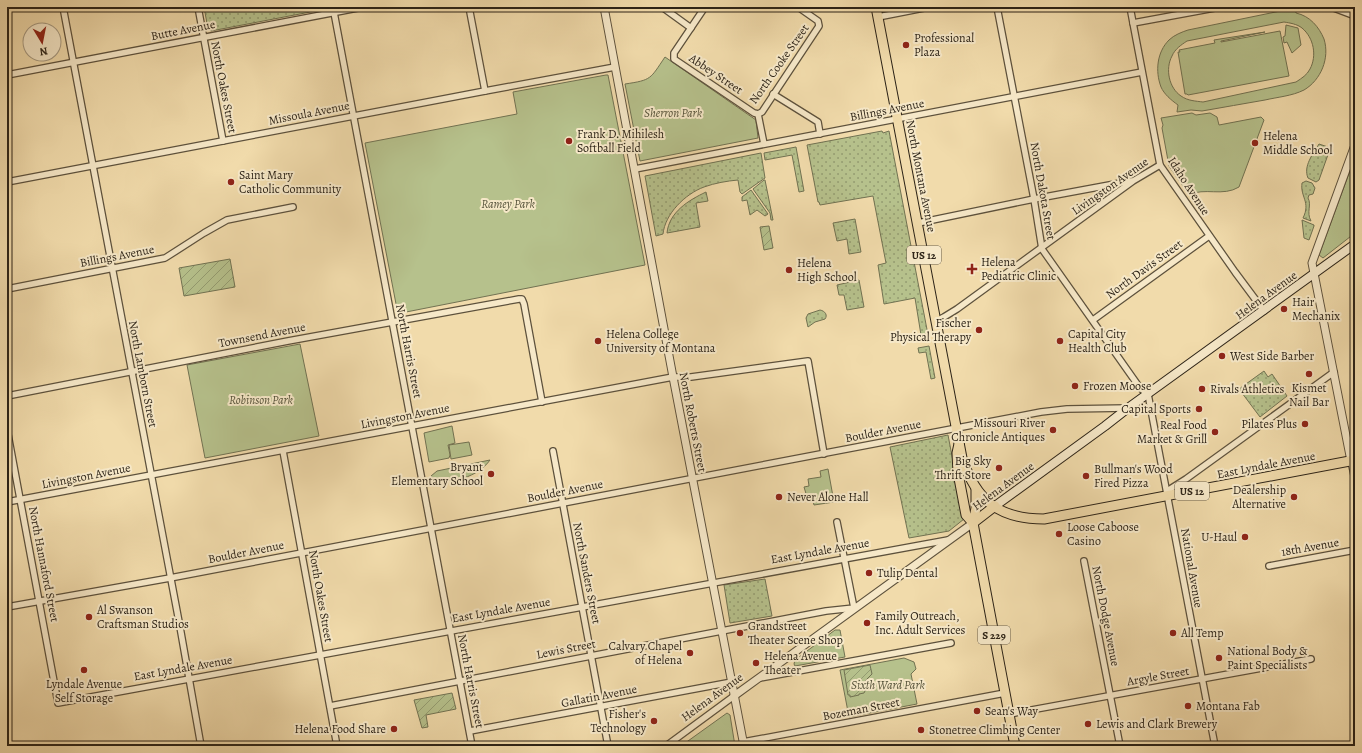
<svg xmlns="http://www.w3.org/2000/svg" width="1362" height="753" font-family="Alegreya,serif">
	<defs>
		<pattern id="grass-dots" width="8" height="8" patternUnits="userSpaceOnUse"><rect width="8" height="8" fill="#b6c18c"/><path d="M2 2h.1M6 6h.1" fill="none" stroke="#949c71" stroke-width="1.8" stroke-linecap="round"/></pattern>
		<pattern id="garden-furrows" width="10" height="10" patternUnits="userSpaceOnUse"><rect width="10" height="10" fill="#b6c18c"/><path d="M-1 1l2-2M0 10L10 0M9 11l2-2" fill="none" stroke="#949c71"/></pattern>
	</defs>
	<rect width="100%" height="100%" fill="#f1dbab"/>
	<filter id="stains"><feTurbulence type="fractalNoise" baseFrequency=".005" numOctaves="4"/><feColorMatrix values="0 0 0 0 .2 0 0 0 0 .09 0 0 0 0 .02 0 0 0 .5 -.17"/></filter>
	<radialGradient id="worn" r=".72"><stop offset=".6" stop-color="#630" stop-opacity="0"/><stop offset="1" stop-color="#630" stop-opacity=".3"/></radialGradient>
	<g fill="url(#grass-dots)" stroke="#717252">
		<polygon points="204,7 328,7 326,9 211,31 208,29"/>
		<polygon points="882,131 883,133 889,131 929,340 920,341 921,335 915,298 884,304 878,265 886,263 873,196 820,205 819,202 818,202 807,145"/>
		<path d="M 1319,144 L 1328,147 L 1330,149 L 1319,180 L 1316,182 L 1308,178 C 1303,166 1313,154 1319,144 Z"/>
		<polygon points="796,147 804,191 799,192 792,155 765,160 764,153"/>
		<path d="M 761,153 L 765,178 L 742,194 L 740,192 L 738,180 C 727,181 715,183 704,187 C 685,194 665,214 663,234 L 656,236 L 645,176 Z"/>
		<polygon points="764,180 765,180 773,220 771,220 770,213 753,189"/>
		<path d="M 1306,181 L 1312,183 L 1315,188 L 1313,194 L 1309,195 L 1308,198 C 1312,205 1306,212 1311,221 L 1303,218 C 1311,202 1300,197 1302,183 Z"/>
		<polygon points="751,190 768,214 765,216 757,210 750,215 747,200 742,201 742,197"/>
		<path d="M 706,192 L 708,201 L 696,203 L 700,227 L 667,233 C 669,212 689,200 706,192 Z"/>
		<polygon points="855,219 861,252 849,254 847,239 837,241 833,223"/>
		<polygon points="1302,220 1314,225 1314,226 1309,240 1304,238"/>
		<polygon points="859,280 864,307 847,310 844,295 839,295 837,285"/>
		<path d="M 820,310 C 825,311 828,315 825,319 L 815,322 L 808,327 L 806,318 L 808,314 Z"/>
		<polygon points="929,346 935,378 931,379 926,352 919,353 918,348"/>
		<polygon points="1264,371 1268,377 1272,374 1287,396 1260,417 1239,389"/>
		<polygon points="948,435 964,519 949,531 909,538 890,447"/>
		<polygon points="765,579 772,616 730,623 724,585"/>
	</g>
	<g fill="#b6c18c" stroke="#717252" fill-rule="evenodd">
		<path d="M 1295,8 L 1296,13 C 1310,16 1319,27 1324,39 C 1330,58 1321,80 1304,90 C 1292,96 1278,97 1265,100 C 1244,104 1223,107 1202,111 L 1191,110 L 1177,112 L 1178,105 C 1171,100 1164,94 1161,87 C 1155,71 1157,52 1169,40 C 1174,35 1182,32 1188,30 ZM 1284,22 C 1290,23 1297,24 1302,28 C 1314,38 1317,56 1310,69 C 1307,75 1302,78 1296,82 L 1203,102 C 1196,101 1188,101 1181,96 C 1169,88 1165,69 1172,56 C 1175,49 1181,45 1187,41 Z"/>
		<polygon points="1286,25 1298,28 1301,45 1292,53 1287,42 1284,43 1283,37 1285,36"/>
		<polygon points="1280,31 1289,76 1188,95 1187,94 1185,94 1178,52 1180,52 1179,50 1215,43 1214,40 1220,39 1265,32 1221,41 1221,42"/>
		<path d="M 665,57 L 756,120 L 758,138 L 640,161 L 625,84 C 652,80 650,79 665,57 Z"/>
		<polygon points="606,75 608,75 645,265 401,313 397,309 365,143 517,114 513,92"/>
		<path d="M 1192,113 L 1196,115 L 1210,113 L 1217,117 L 1219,125 L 1261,117 L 1264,120 L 1239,187 C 1223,197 1204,187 1189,195 L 1169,166 L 1162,128 L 1163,125 L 1161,118 Z"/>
		<polygon points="1355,157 1355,233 1323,258 1319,255"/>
		<polygon points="300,344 319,436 205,458 187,365"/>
		<polygon points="452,426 455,443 448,445 450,455 449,458 429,462 424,433"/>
		<polygon points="469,442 472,455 451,459 449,445"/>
		<path d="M 490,460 C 478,477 451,485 432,478 L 431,476 L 437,471 Z"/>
		<polygon points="828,469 834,502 814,505 812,497 807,497 804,487 809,486 808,479 821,477 820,471"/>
		<polygon points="835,630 840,630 845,657 795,666 794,664 795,660"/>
		<polygon points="904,658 914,662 916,669 911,674 917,704 849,717 840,670"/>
		<polygon points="727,713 730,715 735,746 681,746"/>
	</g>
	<g fill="url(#garden-furrows)" stroke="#717252">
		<polygon points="769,226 773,248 764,250 760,227"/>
		<polygon points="230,259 235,287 184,296 179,268"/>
		<polygon points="870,665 872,674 865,681 866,689 864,693 859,694 859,695 850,697 850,695 848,695 844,670"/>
		<polygon points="452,693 456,709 426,715 428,727 422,728 414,700"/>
	</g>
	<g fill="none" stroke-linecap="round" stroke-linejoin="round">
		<g stroke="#5d513c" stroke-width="8">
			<g id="minor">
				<polyline points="63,7 180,627 201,746"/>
				<polyline points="198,7 223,141"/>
				<polyline points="333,7 472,746"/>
				<polyline points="469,7 485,91"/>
				<polyline points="662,7 691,28"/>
				<polyline points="705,7 674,53 674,59 754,113 758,114"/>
				<polyline points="997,7 1034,199 1042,249 1140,388 1148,394 1215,746"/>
				<polyline points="1130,7 1160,165 1235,272 1264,311"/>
				<polyline points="1331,7 1355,16"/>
				<polyline points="878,17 929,7"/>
				<polyline points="1133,23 1220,7"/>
				<polyline points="7,75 363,7"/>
				<polyline points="773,94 818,122 820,134"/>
				<polyline points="758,114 762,112 819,26 818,21 798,7"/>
				<polyline points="758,114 764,144"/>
				<polyline points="635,169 1142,72"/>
				<polyline points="7,182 485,91 615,67"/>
				<polyline points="918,223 1034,199 1131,181"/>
				<polyline points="7,289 165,258 204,233 227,220 293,207"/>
				<polyline points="1093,320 1209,236"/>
				<polyline points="936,321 944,317 957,309 1133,181 1160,165"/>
				<polyline points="7,396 288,341 519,299 522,299 524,304 542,402"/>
				<polyline points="7,429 58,703 948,540"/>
				<polyline points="283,451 337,746"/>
				<polyline points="553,451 608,746"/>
				<polyline points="1351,457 1355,445"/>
				<polyline points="1351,461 1355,480"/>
				<polyline points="1167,491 1186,479 1334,372"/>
				<polyline points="7,502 673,377 691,377 808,361 824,454"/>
				<polyline points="1084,561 1120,746"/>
				<polyline points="1269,566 1355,550"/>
				<polyline points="7,607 170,578 1041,412 1067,409 1128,408"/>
				<polyline points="760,678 951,643"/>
				<polyline points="330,706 826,611 854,608 837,522"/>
				<polyline points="1009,714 1311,659"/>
				<polyline points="470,731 732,682"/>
				<polyline points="743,742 1005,693"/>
				<polyline points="666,746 734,696"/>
			</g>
		</g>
		<g stroke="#5d513c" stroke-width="9">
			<g id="tertiary">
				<polyline points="604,7 673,377 744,746"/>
				<polyline points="1351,461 1312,263 1355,145"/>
				<polyline points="734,696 973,523"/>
			</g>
		</g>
		<g stroke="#2c2317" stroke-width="10">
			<polyline id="secondary" points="995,506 1105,426 1128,408 1355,244"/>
		</g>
		<g stroke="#2c2317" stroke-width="11">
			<g id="primary">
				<polyline points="959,444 957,453 958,473 966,515 973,523"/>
				<polyline points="976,489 976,508 973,523 1015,746"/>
				<polyline points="973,523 995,506"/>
			</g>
		</g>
		<g stroke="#2c2317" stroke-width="11">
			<path id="trunk" d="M 876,7 L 962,458 C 976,500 998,519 1044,519 L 1355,460"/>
		</g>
		<use href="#minor" stroke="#f6e8c8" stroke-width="5.5"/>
		<use href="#tertiary" stroke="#f6e8c8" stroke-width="7"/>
		<use href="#secondary" stroke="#f6e8c8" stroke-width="8"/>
		<use href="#primary" stroke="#f1dbab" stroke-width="9"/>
		<use href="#trunk" stroke="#f1dbab" stroke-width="9"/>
	</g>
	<g fill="#8f2418" stroke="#f6e8c8" stroke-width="1.5">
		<circle cx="906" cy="45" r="4"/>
		<circle cx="569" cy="141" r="4"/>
		<circle cx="1255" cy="143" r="4"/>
		<circle cx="231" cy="182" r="4"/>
		<path d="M970 263h4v4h4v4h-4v4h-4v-4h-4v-4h4z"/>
		<circle cx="789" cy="270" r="4"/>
		<circle cx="1284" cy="309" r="4"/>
		<circle cx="979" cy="330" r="4"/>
		<circle cx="598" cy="341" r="4"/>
		<circle cx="1060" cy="341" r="4"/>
		<circle cx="1222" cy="356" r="4"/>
		<circle cx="1309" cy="374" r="4"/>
		<circle cx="1075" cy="386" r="4"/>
		<circle cx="1202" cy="389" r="4"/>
		<circle cx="1199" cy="409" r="4"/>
		<circle cx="1305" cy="424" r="4"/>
		<circle cx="1053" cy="430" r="4"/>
		<circle cx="1215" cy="432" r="4"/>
		<circle cx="999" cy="468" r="4"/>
		<circle cx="491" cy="474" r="4"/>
		<circle cx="1086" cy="476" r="4"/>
		<circle cx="779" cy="497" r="4"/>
		<circle cx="1294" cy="497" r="4"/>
		<circle cx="1059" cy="534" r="4"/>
		<circle cx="1245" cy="537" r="4"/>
		<circle cx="869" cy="573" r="4"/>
		<circle cx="89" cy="617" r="4"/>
		<circle cx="867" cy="623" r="4"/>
		<circle cx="740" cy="633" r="4"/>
		<circle cx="1173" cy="633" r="4"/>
		<circle cx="690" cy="653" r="4"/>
		<circle cx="1219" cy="658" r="4"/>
		<circle cx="756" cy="663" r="4"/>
		<circle cx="84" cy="670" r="4"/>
		<circle cx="1188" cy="706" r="4"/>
		<circle cx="977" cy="711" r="4"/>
		<circle cx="654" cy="721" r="4"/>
		<circle cx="1088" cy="724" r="4"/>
		<circle cx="394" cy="729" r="4"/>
		<circle cx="921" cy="730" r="4"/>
	</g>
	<g text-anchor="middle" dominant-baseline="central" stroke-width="4" stroke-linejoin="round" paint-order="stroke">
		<g fill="#f6e8c8" stroke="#695e4c" stroke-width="1">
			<rect x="907" y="246" width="34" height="18" rx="3"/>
			<rect x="1175" y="482" width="34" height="18" rx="3"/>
			<rect x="978" y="626" width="32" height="18" rx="3"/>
		</g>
		<g font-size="11" font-weight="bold" fill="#2c2317">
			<text x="924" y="255">US 12</text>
			<text x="1192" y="491">US 12</text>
			<text x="994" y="635">S 229</text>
		</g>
		<g font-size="12" fill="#2c2317" stroke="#f6e8c8">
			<text transform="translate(183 30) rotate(-11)">Butte Avenue</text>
			<text transform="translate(779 64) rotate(-55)">North Cooke Street</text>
			<text transform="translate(716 74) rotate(34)">Abbey Street</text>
			<text transform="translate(224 87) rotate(79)">North Oakes Street</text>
			<text transform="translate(887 110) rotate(-11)">Billings Avenue</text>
			<text transform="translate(309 113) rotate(-11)">Missoula Avenue</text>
			<text transform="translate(921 176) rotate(79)">North Montana Avenue</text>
			<text transform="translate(1110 186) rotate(-35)">Livingston Avenue</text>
			<text transform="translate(1189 186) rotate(57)">Idaho Avenue</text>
			<text transform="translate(1043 191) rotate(80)">North Dakota Street</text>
			<text transform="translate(117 256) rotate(-11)">Billings Avenue</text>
			<text transform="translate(1144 269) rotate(-36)">North Davis Street</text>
			<text transform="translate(1266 295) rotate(-36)">Helena Avenue</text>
			<text transform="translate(262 335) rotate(-11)">Townsend Avenue</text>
			<text transform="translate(409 351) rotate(79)">North Harris Street</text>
			<text transform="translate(143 374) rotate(79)">North Lamborn Street</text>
			<text transform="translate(405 416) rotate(-11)">Livingston Avenue</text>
			<text transform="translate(693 422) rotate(79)">North Roberts Street</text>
			<text transform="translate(883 431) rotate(-11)">Boulder Avenue</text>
			<text transform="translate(1266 465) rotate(-11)">East Lyndale Avenue</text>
			<text transform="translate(86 476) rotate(-11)">Livingston Avenue</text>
			<text transform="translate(1003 486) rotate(-36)">Helena Avenue</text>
			<text transform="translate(565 491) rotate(-11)">Boulder Avenue</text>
			<text transform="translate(1310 547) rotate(-10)">18th Avenue</text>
			<text transform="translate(820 551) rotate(-10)">East Lyndale Avenue</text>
			<text transform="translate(246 552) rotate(-11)">Boulder Avenue</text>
			<text transform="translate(44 564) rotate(79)">North Hannaford Street</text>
			<text transform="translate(1192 568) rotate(80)">National Avenue</text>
			<text transform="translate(587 573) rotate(79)">North Sanders Street</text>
			<text transform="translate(321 596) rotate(80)">North Oakes Street</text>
			<text transform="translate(501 610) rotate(-10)">East Lyndale Avenue</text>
			<text transform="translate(1106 616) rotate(79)">North Dodge Avenue</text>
			<text transform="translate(566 649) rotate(-11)">Lewis Street</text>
			<text transform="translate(183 668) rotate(-10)">East Lyndale Avenue</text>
			<text transform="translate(1158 676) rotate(-10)">Argyle Street</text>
			<text transform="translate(471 681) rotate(79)">North Harris Street</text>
			<text transform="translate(599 696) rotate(-11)">Gallatin Avenue</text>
			<text transform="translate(712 697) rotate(-36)">Helena Avenue</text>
			<text transform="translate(861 709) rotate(-11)">Bozeman Street</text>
		</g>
		<g font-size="12" fill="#2c2317" stroke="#f6e8c8" text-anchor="start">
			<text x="914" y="38">Professional<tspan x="914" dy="14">Plaza</tspan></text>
			<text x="577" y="134">Frank D. Mihilesh<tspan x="577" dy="14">Softball Field</tspan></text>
			<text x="1263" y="136">Helena<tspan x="1263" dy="14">Middle School</tspan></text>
			<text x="239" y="175">Saint Mary<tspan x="239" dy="14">Catholic Community</tspan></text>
			<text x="981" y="262">Helena<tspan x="981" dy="14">Pediatric Clinic</tspan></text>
			<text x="797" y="263">Helena<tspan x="797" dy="14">High School</tspan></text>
			<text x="1292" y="302">Hair<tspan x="1292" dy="14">Mechanix</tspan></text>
			<text x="971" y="323" text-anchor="end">Fischer<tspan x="971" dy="14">Physical Therapy</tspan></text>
			<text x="606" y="334">Helena College<tspan x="606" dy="14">University of Montana</tspan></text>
			<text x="1068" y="334">Capital City<tspan x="1068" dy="14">Health Club</tspan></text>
			<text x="1230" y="356">West Side Barber</text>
			<text x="1083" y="386">Frozen Moose</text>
			<text x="1309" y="388" text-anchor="middle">Kismet<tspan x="1309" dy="14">Nail Bar</tspan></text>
			<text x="1210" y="389">Rivals Athletics</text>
			<text x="1191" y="409" text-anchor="end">Capital Sports</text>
			<text x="1045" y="423" text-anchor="end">Missouri River<tspan x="1045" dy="14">Chronicle Antiques</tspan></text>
			<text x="1297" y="424" text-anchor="end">Pilates Plus</text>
			<text x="1207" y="425" text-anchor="end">Real Food<tspan x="1207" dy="14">Market &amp; Grill</tspan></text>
			<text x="991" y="461" text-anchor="end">Big Sky<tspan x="991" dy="14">Thrift Store</tspan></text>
			<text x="483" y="467" text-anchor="end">Bryant<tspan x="483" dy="14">Elementary School</tspan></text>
			<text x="1094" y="469">Bullman's Wood<tspan x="1094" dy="14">Fired Pizza</tspan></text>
			<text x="1286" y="490" text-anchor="end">Dealership<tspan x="1286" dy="14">Alternative</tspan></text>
			<text x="787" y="497">Never Alone Hall</text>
			<text x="1067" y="527">Loose Caboose<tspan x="1067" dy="14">Casino</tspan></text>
			<text x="1237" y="537" text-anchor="end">U-Haul</text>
			<text x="877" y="573">Tulip Dental</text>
			<text x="97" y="610">Al Swanson<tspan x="97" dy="14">Craftsman Studios</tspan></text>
			<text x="875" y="616">Family Outreach,<tspan x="875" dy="14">Inc. Adult Services</tspan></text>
			<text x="748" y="626">Grandstreet<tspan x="748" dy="14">Theater Scene Shop</tspan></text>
			<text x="1181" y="633">All Temp</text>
			<text x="682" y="646" text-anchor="end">Calvary Chapel<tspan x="682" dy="14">of Helena</tspan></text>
			<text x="1227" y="651">National Body &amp;<tspan x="1227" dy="14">Paint Specialists</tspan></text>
			<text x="764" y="656">Helena Avenue<tspan x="764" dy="14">Theater</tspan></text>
			<text x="84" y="684" text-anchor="middle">Lyndale Avenue<tspan x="84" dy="14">Self Storage</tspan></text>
			<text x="1196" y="706">Montana Fab</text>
			<text x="985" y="711">Sean's Way</text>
			<text x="646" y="714" text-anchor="end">Fisher's<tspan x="646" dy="14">Technology</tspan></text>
			<text x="1096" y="724">Lewis and Clark Brewery</text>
			<text x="386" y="729" text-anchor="end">Helena Food Share</text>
			<text x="929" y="730">Stonetree Climbing Center</text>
		</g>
		<g font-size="12" font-style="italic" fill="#55523a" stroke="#f6e8c8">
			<text x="673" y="113">Sherron Park</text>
			<text x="508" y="204">Ramey Park</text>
			<text x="261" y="400">Robinson Park</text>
			<text x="888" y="685">Sixth Ward Park</text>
		</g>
	</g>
	<rect width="1362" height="753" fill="none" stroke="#f1dbab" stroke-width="24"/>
	<rect x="8" y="8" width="1346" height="737" fill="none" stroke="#2c2317" stroke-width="2"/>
	<rect x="12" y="12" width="1338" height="729" fill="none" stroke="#2c2317"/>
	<g transform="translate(42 42) rotate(170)"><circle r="19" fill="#f6e8c8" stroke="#a59981"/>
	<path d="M0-3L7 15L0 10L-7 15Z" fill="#8f2418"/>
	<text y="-6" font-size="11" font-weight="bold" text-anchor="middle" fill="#2c2317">N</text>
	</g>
	<rect width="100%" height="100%" filter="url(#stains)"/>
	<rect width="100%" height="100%" fill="url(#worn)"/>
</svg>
